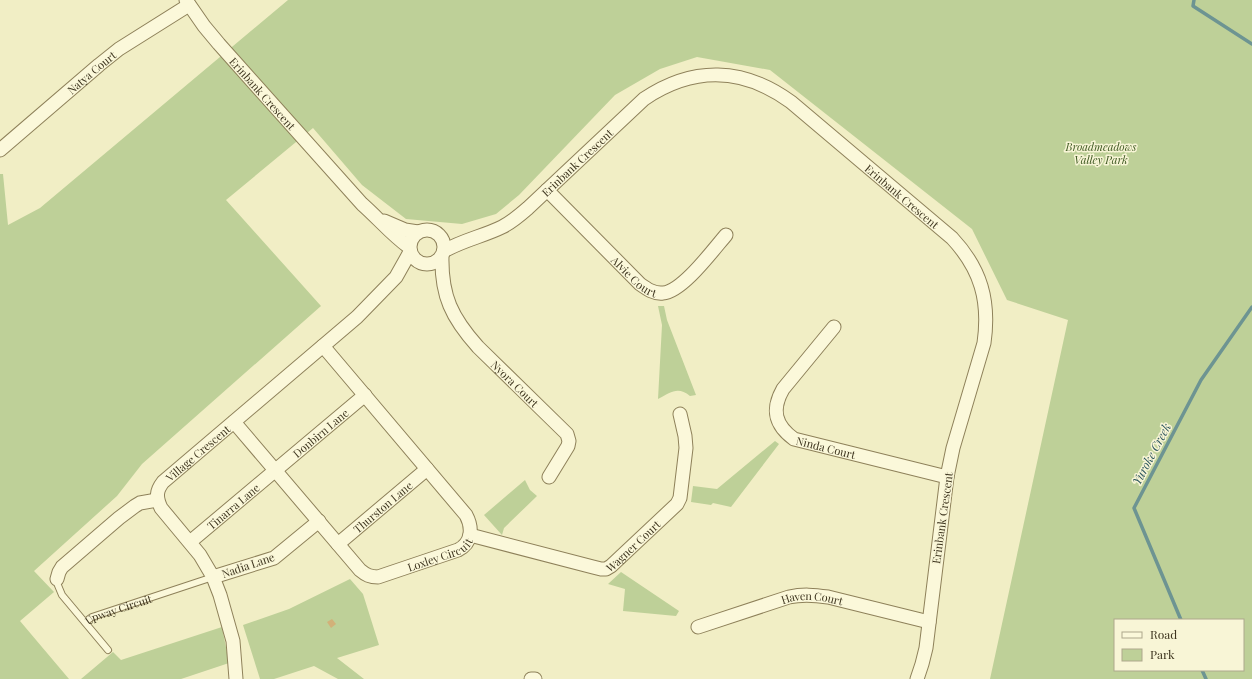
<svg xmlns="http://www.w3.org/2000/svg" width="1252" height="679" font-family="'Playfair Display',serif">
	<rect width="100%" height="100%" fill="#f1eec5"/>
	<g fill="#bed098" fill-rule="evenodd">
		<path d="M 288,0 L 1252,0 L 1252,679 L 990,679 L 1068,320 L 1007,300 L 972,229 L 770,70 L 697,57 L 660,69 L 615,95 L 519,195 L 496,214 L 462,224 L 406,219 L 362,185 L 313,128 L 226,200 L 321,306 L 142,464 L 117,496 L 34,571 L 54,592 L 20,621 L 69,679 L 0,679 L 0,174 L 3,174 L 8,225 L 40,208 ZM 1115,620 L 1243,620 L 1243,670 L 1115,670 Z"/>
		<path d="M 658,306 L 664,306 L 667,320 L 696,395 L 690,396 C 678,386 671,392 658,399 L 662,325 Z"/>
		<polygon points="775,441 779,444 731,507 713,503 711,505 691,502 693,486 717,489"/>
		<polygon points="525,480 530,490 537,496 504,528 502,535 484,515"/>
		<polygon points="621,572 679,611 676,616 623,611 625,589 608,584"/>
		<polygon points="350,579 363,594 379,645 337,658 364,679 338,679 314,666 274,679 260,679 243,625 289,609"/>
		<polygon points="222,627 229,663 181,679 81,679 113,652 121,660"/>
	</g>
	<g fill="none" stroke-linecap="round" stroke-linejoin="round">
		<g stroke="#6d9492" stroke-width="3.5">
			<polyline points="1194,0 1193,6 1252,44"/>
			<polyline points="1181,620 1134,508 1201,380 1252,307"/>
			<polyline points="1202,670 1206,679"/>
		</g>
	</g>
	<polygon fill="#d2b179" points="332,619 336,624 331,628 327,622"/>
	<g fill="none" stroke-linecap="round" stroke-linejoin="round">
		<g stroke="#8e815a" stroke-width="8">
			<g id="lane">
				<polyline points="57,579 57,583 62,595 108,650"/>
				<path id="s1" d="M 85,622 L 92,617 L 213,577"/>
			</g>
		</g>
		<g stroke="#8e815a" stroke-width="15">
			<g id="street">
				<path id="s2" d="M 186,0 L 204,26 L 219,44 L 362,204 C 378,218 392,235 409,247"/>
				<path id="s3" d="M 0,150 L 99,65 L 119,49 L 189,5"/>
				<path id="s4" d="M 547,190 L 640,284 C 647,289 654,294 663,293 C 682,292 713,250 726,235"/>
				<polyline points="384,221 405,230 418,232"/>
				<circle cx="427" cy="247" r="17"/>
				<path id="s5" d="M 444,251 C 463,240 484,236 502,227 C 512,222 520,215 528,208 L 644,99 C 693,66 743,67 791,102 L 952,238 C 981,269 990,301 984,343 L 953,448 L 947,477 L 926,648 L 922,664 L 917,679"/>
				<path id="s6" d="M 442,256 C 441,296 452,318 478,347 L 567,434 L 569,441 L 568,446 L 549,477"/>
				<path id="s7" d="M 834,327 L 783,389 C 771,410 775,425 794,439 L 947,477"/>
				<path id="s8" d="M 234,422 L 360,570 C 366,575 370,577 378,577 L 458,550 C 472,543 473,528 466,515 L 323,346"/>
				<path id="s9" d="M 470,535 L 593,567 L 601,569 L 606,569 L 611,566 L 677,504 L 680,498 L 686,448 L 685,436 L 680,414"/>
				<path id="s10" d="M 190,542 L 365,395"/>
				<path id="s11" d="M 338,544 L 427,469"/>
				<polyline points="213,577 274,558 319,521"/>
				<polyline points="57,579 59,572 62,567 119,518 135,506 140,503 157,500"/>
				<path id="s12" d="M 698,627 L 789,597 C 803,594 814,595 828,597 L 929,622"/>
				<path id="s13" d="M 236,679 L 233,641 L 220,595 L 213,577 L 200,555 L 161,508 C 156,497 156,491 163,482 L 357,317 L 396,277 L 410,252"/>
				<polyline points="531,679 535,679"/>
			</g>
		</g>
		<use href="#lane" stroke="#fbf8da" stroke-width="6"/>
		<use href="#street" stroke="#fbf8da" stroke-width="13"/>
	</g>
	<g text-anchor="middle" dominant-baseline="central" stroke-width="3" stroke-linejoin="round" paint-order="stroke">
		<g font-size="11" fill="#3d341e" stroke="#f8f5d6">
			<text stroke="none"><textPath href="#s3" startOffset="120">Natya Court</textPath></text>
			<text stroke="none"><textPath href="#s2" startOffset="121">Erinbank Crescent</textPath></text>
			<text stroke="none"><textPath href="#s5" startOffset="162">Erinbank Crescent</textPath></text>
			<text stroke="none"><textPath href="#s5" startOffset="558">Erinbank Crescent</textPath></text>
			<text stroke="none"><textPath href="#s4" startOffset="123">Alvie Court</textPath></text>
			<text stroke="none"><textPath href="#s6" startOffset="153">Nyora Court</textPath></text>
			<text stroke="none"><textPath href="#s10" startOffset="170">Donbirn Lane</textPath></text>
			<text stroke="none"><textPath href="#s7" startOffset="171">Ninda Court</textPath></text>
			<text stroke="none"><textPath href="#s13" startOffset="265">Village Crescent</textPath></text>
			<text stroke="none"><textPath href="#s10" startOffset="56">Tinarra Lane</textPath></text>
			<text stroke="none"><textPath href="#s11" startOffset="58">Thurston Lane</textPath></text>
			<text transform="translate(942 518) rotate(-82)">Erinbank Crescent</text>
			<text stroke="none"><textPath href="#s9" startOffset="176">Wagner Court</textPath></text>
			<text stroke="none"><textPath href="#s8" startOffset="280">Loxley Circuit</textPath></text>
			<text transform="translate(248 565) rotate(-19)">Nadia Lane</text>
			<text stroke="none"><textPath href="#s12" startOffset="119">Haven Court</textPath></text>
			<text stroke="none"><textPath href="#s1" startOffset="36">Upway Circuit</textPath></text>
		</g>
		<g font-size="11" font-style="italic" fill="#415b24" stroke="#f8f5d6">
			<text x="1101" y="146">Broadmeadows<tspan x="1101" dy="13">Valley Park</tspan></text>
		</g>
		<g font-size="12" font-style="italic" fill="#2d565e" stroke="#f8f5d6">
			<text transform="translate(1151 454) rotate(-62)">Yuroke Creek</text>
		</g>
	</g>
	<rect x="1114" y="619" width="130" height="52" fill="#f8f5d6" stroke="#ada88c"/>
	<rect x="1122" y="632" width="20" height="6" fill="#fbf8da" stroke="#ada88c"/>
	<text x="1150" y="639" font-size="12" fill="#3d341e">Road</text>
	<rect x="1122" y="649" width="20" height="12" fill="#bed098" stroke="#ada88c"/>
	<text x="1150" y="659" font-size="12" fill="#3d341e">Park</text>
</svg>
